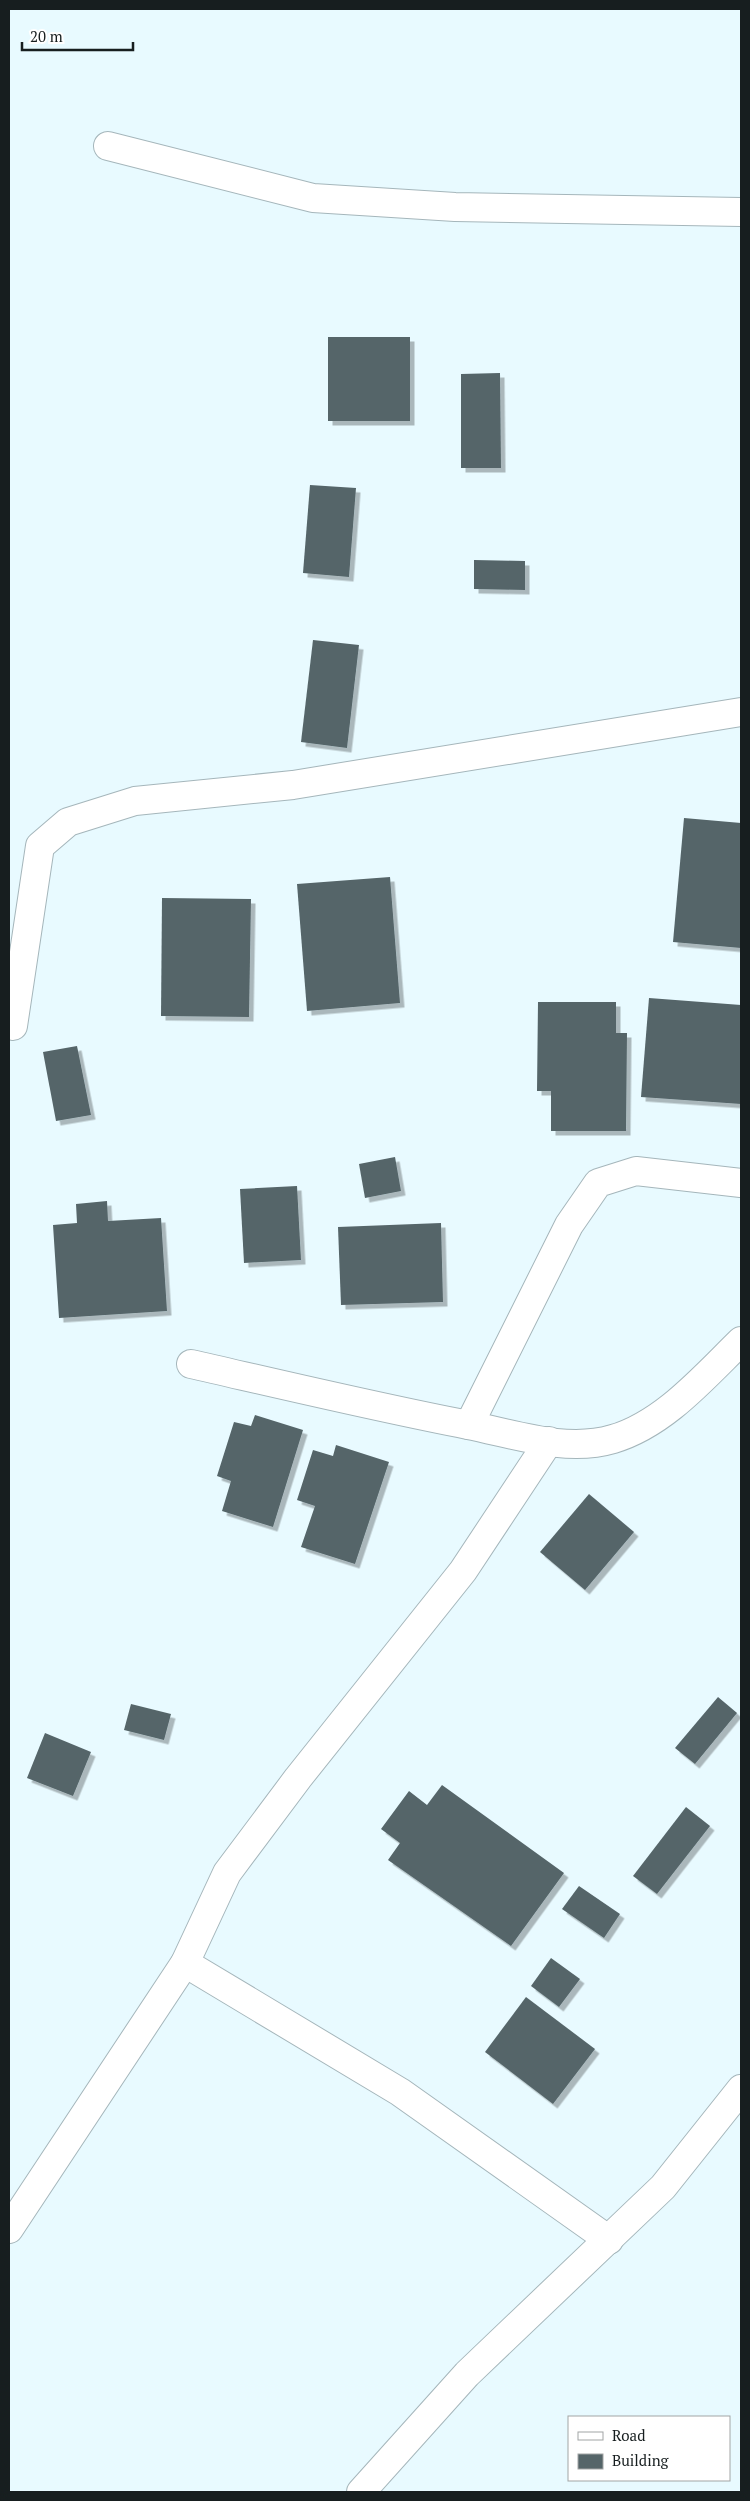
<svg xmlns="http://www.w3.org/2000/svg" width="750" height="2501" font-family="'PT Serif',serif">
	<defs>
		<filter id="shadow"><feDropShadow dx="4.5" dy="4.5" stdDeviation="0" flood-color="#0004"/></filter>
	</defs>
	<rect width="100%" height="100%" fill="#e8faff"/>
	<g fill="#556569" filter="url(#shadow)">
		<rect x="328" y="337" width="82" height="84"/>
		<polygon points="500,373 501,468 461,468 461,374"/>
		<polygon points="310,485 356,488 349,577 303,573"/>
		<polygon points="474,560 525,561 525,590 474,589"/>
		<polygon points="313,640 359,645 347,748 301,742"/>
		<polygon points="684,818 741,823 741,948 673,942"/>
		<polygon points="390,877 400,1003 307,1011 297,884"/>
		<polygon points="162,898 251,899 249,1017 161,1016"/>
		<polygon points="649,998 741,1005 741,1104 641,1097"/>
		<polygon points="538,1002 616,1002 616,1033 627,1033 626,1131 551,1131 551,1091 537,1091"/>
		<polygon points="77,1046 91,1115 56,1121 43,1052"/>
		<polygon points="395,1157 401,1191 365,1198 359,1164"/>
		<polygon points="297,1186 301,1260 244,1263 240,1189"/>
		<polygon points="107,1201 108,1221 161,1218 167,1311 59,1318 53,1225 77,1223 76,1204"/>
		<polygon points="441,1223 443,1302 341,1305 338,1227"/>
		<polygon points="255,1415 303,1430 273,1527 222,1511 231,1481 217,1476 234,1422 251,1426"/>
		<polygon points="336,1445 389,1462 355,1564 301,1547 315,1506 297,1500 313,1450 333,1456"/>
		<polygon points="589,1494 634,1532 585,1590 540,1552"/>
		<polygon points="718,1697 737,1713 695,1764 675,1748"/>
		<polygon points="131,1704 171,1714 164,1740 124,1730"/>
		<polygon points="45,1733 91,1752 73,1796 27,1778"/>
		<polygon points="442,1785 564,1873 511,1946 388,1860 400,1843 381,1829 409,1791 427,1805"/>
		<polygon points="686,1807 710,1826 657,1894 633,1876"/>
		<polygon points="579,1886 620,1914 604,1938 562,1909"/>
		<polygon points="551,1958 580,1979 559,2007 531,1986"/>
		<polygon points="526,1997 595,2049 553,2104 485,2052"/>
	</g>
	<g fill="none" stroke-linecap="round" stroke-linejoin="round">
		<g stroke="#a5b6bb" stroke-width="30">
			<g id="minor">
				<polyline points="108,146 313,198 455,207 741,212"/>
				<polyline points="13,1026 40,846 68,822 135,801 293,785 741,712"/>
				<path d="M 191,1364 C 283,1385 375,1407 468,1425 C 514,1434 566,1453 613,1439 C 664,1424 704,1377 741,1341"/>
				<polyline points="469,1425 569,1225 598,1183 636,1171 741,1183"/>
				<polyline points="185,1963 400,2092 609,2240"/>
				<polyline points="9,2229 185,1963 227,1873 298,1778 463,1571 549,1441"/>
				<polyline points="361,2492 467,2374 663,2187 741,2089"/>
			</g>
		</g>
		<use href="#minor" stroke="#fff" stroke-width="28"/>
	</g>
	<rect width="750" height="2501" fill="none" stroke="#171e1f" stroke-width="20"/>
	<rect x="568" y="2416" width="162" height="65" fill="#ffffff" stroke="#a2a5a5"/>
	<rect x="578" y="2432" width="25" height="8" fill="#ffffff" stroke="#a2a5a5"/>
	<text x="612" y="2441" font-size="15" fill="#171e1f">Road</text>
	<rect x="578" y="2454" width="25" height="15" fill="#556569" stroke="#a2a5a5"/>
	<text x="612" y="2466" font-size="15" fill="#171e1f">Building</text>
	<path d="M22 42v8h111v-8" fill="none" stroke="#171e1f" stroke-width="2.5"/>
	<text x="30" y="42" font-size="15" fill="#171e1f" stroke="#ffffff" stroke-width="4" paint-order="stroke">20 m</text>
</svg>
